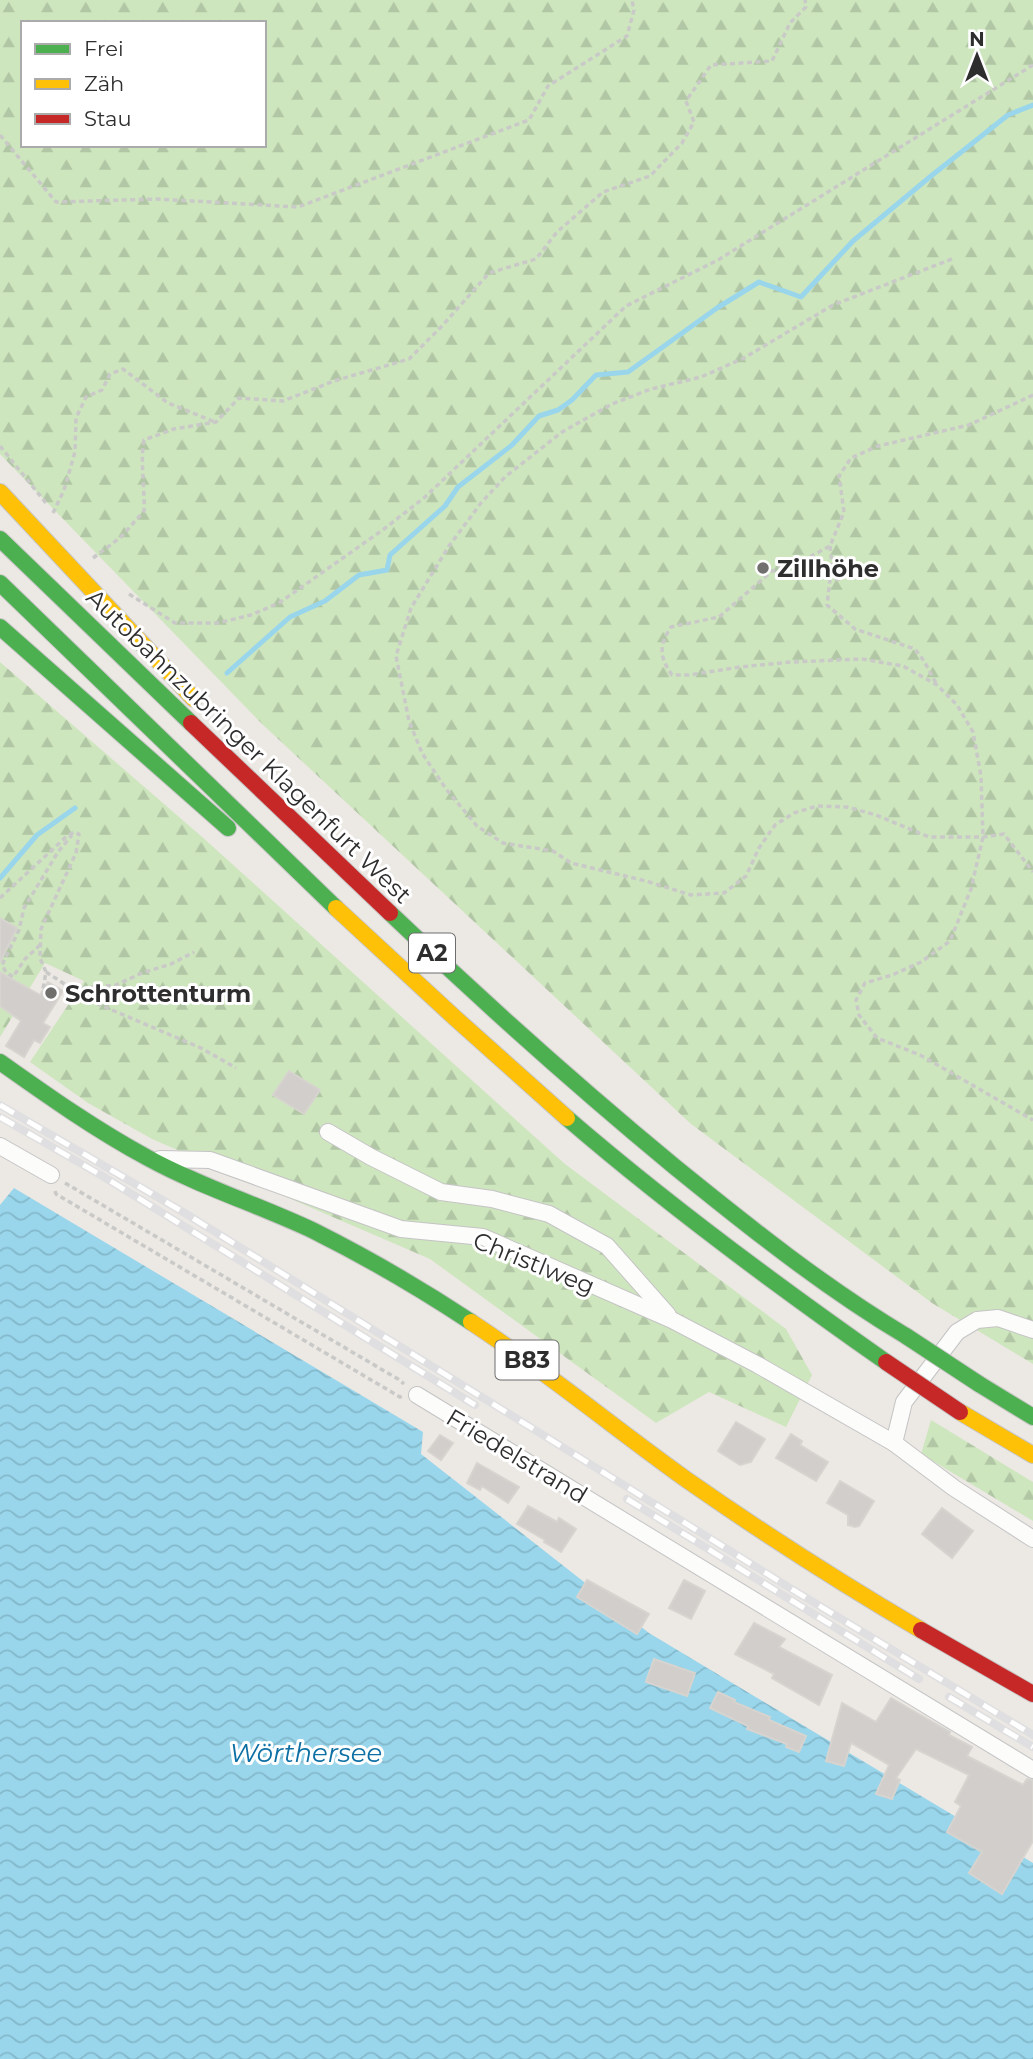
<svg xmlns="http://www.w3.org/2000/svg" width="1033" height="2059" font-family="Montserrat,sans-serif">
	<defs>
		<pattern id="forest-firs" width="22" height="20" patternUnits="userSpaceOnUse" patternTransform="scale(1.75)"><rect width="22" height="20" fill="#cee6be"/><path d="M5 1l3.5 6h-7zM16 11l3.5 6h-7z" fill="#b1c6a4"/></pattern>
		<pattern id="water-waves" width="16" height="10" patternUnits="userSpaceOnUse" patternTransform="scale(1.75)"><rect width="16" height="10" fill="#99d6ec"/><path d="M0 5q4-4 8 0t8 0" fill="none" stroke="#84b8cb"/></pattern>
	</defs>
	<rect width="100%" height="100%" fill="#ece8e4"/>
	<g fill="url(#forest-firs)" fill-rule="evenodd">
		<path d="M 0,0 L 1033,0 L 1033,1364 L 932,1303 L 691,1124 L 261,723 L 0,454 ZM 23,23 L 264,23 L 264,145 L 23,145 Z"/>
		<polygon points="0,662 201,836 565,1164 786,1329 812,1375 786,1427 709,1392 656,1423 430,1259 152,1139 88,1103 30,1062 84,981 45,963 0,1037"/>
		<polygon points="931,1420 1033,1482 1033,1521 921,1454"/>
	</g>
	<polygon fill="url(#water-waves)" points="14,1188 423,1432 421,1454 649,1633 1033,1863 1033,2059 0,2059 0,1205"/>
	<g fill="none" stroke-linecap="round" stroke-linejoin="round">
		<g stroke="#99d6ec" stroke-width="5">
			<polyline points="227,673 290,617 325,601 359,575 387,570 390,555 445,506 458,487 512,445 539,416 558,410 572,400 596,375 628,372 717,308 759,282 801,297 853,241 931,176 1008,115 1033,105"/>
			<polyline points="0,878 37,835 75,808"/>
		</g>
	</g>
	<g fill="#d1cecb" stroke="#d7d4d0" stroke-width="2">
		<polygon points="0,918 17,928 0,962"/>
		<polygon points="0,972 40,995 48,982 63,991 43,1023 50,1027 40,1043 34,1040 24,1057 6,1046 21,1021 0,1006"/>
		<polygon points="289,1071 320,1090 304,1114 273,1095"/>
		<polygon points="736,1422 765,1439 751,1462 740,1465 718,1451"/>
		<polygon points="791,1434 802,1441 800,1445 828,1462 816,1481 776,1458"/>
		<polygon points="440,1435 453,1443 441,1460 428,1451"/>
		<polygon points="477,1463 519,1487 508,1503 482,1486 480,1490 467,1483"/>
		<polygon points="840,1481 874,1501 859,1526 855,1527 848,1525 848,1515 827,1503"/>
		<polygon points="528,1506 557,1522 559,1518 576,1529 561,1552 544,1542 545,1540 517,1524"/>
		<polygon points="942,1508 973,1531 952,1558 922,1534"/>
		<polygon points="587,1580 649,1614 637,1634 577,1597"/>
		<polygon points="684,1580 705,1591 691,1619 669,1608"/>
		<polygon points="754,1623 785,1639 779,1647 832,1675 819,1705 772,1678 774,1674 735,1654"/>
		<polygon points="654,1659 695,1673 687,1696 646,1682"/>
		<polygon points="718,1692 735,1700 734,1702 770,1717 769,1720 806,1736 799,1752 786,1747 787,1744 747,1729 748,1726 710,1708"/>
		<polygon points="891,1698 950,1732 949,1735 972,1747 967,1756 1023,1785 1027,1779 1033,1780 1033,1841 1002,1894 969,1873 982,1852 947,1832 961,1806 955,1802 969,1775 916,1749 896,1778 900,1780 892,1799 876,1794 889,1765 851,1743 844,1766 826,1761 842,1703 876,1722"/>
	</g>
	<g fill="none" stroke-linecap="round" stroke-linejoin="round">
		<g stroke="#c5c4c5" stroke-width="18">
			<g id="street">
				<polyline points="328,1132 371,1157 441,1192 492,1199 549,1214 607,1246 668,1315"/>
				<polyline points="0,1146 51,1175"/>
				<polyline points="160,1159 210,1160 401,1229 483,1237 672,1320 758,1365 894,1443"/>
				<polyline points="1033,1330 998,1318 977,1320 957,1332 904,1402 894,1443 954,1488 1033,1539"/>
				<polyline points="417,1395 1033,1770"/>
			</g>
		</g>
		<g stroke="#c6c5c4" stroke-width="18">
			<g id="fast">
				<polyline points="0,539 191,723"/>
				<polyline points="0,583 336,908"/>
				<polyline points="0,627 228,828"/>
				<path d="M 390,913 C 482,1001 577,1086 675,1167 C 749,1227 824,1287 906,1336"/>
				<path d="M 0,1062 C 48,1096 96,1130 148,1158 C 201,1187 259,1205 314,1231 C 368,1258 421,1289 471,1322"/>
				<path d="M 567,1118 C 669,1206 776,1285 886,1362"/>
				<polyline points="979,1384 1033,1417"/>
			</g>
		</g>
		<g stroke="#c6c5c4" stroke-width="18">
			<g id="slow">
				<polyline points="0,492 194,699"/>
				<polyline points="336,908 454,1017 567,1118"/>
				<path d="M 471,1322 C 546,1371 614,1428 687,1480 C 763,1533 841,1583 921,1630"/>
				<polyline points="960,1412 1033,1455"/>
			</g>
		</g>
		<g stroke="#c6c5c4" stroke-width="18">
			<g id="jam">
				<polyline points="191,723 390,913"/>
				<polyline points="921,1630 1033,1694"/>
			</g>
		</g>
		<g stroke="#c9c9c8" stroke-width="3.5" stroke-dasharray="5 3.5" stroke-linecap="butt">
			<polyline points="0,135 56,202 157,199 298,207 529,120 548,86 627,36 634,10 632,0"/>
			<polyline points="952,259 833,305 744,358 701,377 651,389 612,404 562,432 505,477 481,503 449,546 411,608 396,656 409,721 422,753 446,789 477,826 503,843 553,851 571,863 646,881 691,895 724,893 746,876 759,848 775,825 794,813 817,806 847,807 876,815 929,837 983,837 1004,834 1033,872"/>
			<path d="M 1033,395 L 969,425 L 878,446 L 851,458 L 839,476 L 844,512 L 830,546 L 804,560 L 772,571 L 719,617 L 671,627 C 659,645 659,657 672,675 L 689,675 L 740,667 L 791,662 L 862,659 L 903,666 L 937,685 L 957,705 L 973,732 L 981,776 L 983,837 L 971,889 L 950,941 L 921,962 L 892,975 L 865,983 L 856,1000 L 859,1015 L 877,1038 L 920,1055 L 1033,1120"/>
			<polyline points="0,446 46,503"/>
			<polyline points="53,513 64,490 75,452 76,418 86,397 102,390 110,374 123,369 168,403 215,422"/>
			<polyline points="830,546 832,565 839,579 830,580 827,605 855,629 915,649 924,661 937,685"/>
			<path d="M 93,558 L 121,537 L 144,511 C 145,488 140,463 144,440 L 174,429 L 216,422 L 239,398 L 283,401 L 334,381 L 409,359 L 442,326 L 489,273 L 536,259 L 557,232 L 603,192 L 650,176 L 682,143 L 694,122 L 686,101 L 711,65 L 772,61 L 790,23 L 806,7 L 805,0"/>
			<polyline points="129,594 175,623 218,623 251,615 279,603 384,529 425,497 626,306 718,260 1033,65"/>
			<polyline points="0,898 66,837 74,832 79,834 76,853 41,929 40,958 46,972 43,989"/>
			<polyline points="40,945 25,959 13,977 6,972 2,965 19,930 24,908 58,852 72,835"/>
			<polyline points="46,972 91,1001 201,1048 236,1068"/>
			<polyline points="72,989 116,985 142,973 171,964 194,952"/>
			<polyline points="65,1183 398,1379 404,1384"/>
			<polyline points="55,1191 56,1194 400,1397 403,1396"/>
		</g>
		<use href="#street" stroke="#fcfcfb" stroke-width="16"/>
		<use href="#fast" stroke="#4caf50" stroke-width="16"/>
		<use href="#slow" stroke="#ffc107" stroke-width="16"/>
		<use href="#jam" stroke="#c62828" stroke-width="16"/>
		<g stroke="#dfdfe1" stroke-width="8">
			<g id="rail">
				<polyline points="0,1105 183,1212 790,1588 1033,1735"/>
				<polyline points="0,1117 99,1174 475,1405"/>
				<polyline points="627,1499 919,1679"/>
				<polyline points="949,1697 1033,1747"/>
			</g>
		</g>
		<use href="#rail" stroke="#fff" stroke-width="5" stroke-dasharray="16" stroke-linecap="butt"/>
		<g stroke="#c6c5c4" stroke-width="18" stroke-linecap="butt">
			<polyline id="fast-bridge" points="906,1336 979,1384"/>
		</g>
		<g stroke="#c6c5c4" stroke-width="18" stroke-linecap="butt">
			<polyline id="jam-bridge" points="886,1362 960,1412"/>
		</g>
		<use href="#fast-bridge" stroke="#4caf50" stroke-width="16"/>
		<use href="#jam-bridge" stroke="#c62828" stroke-width="16"/>
	</g>
	<g fill="#706f6e" stroke="#fff" stroke-width="2.5">
		<circle cx="763" cy="568" r="7"/>
		<circle cx="51" cy="993" r="7"/>
	</g>
	<g text-anchor="middle" dominant-baseline="central" stroke-width="6" stroke-linejoin="round" paint-order="stroke">
		<g fill="#fff" stroke="#6d6d6d" stroke-width="2">
			<rect x="409" y="933.5" width="46" height="39" rx="5"/>
			<rect x="495.5" y="1340.5" width="63" height="39" rx="5"/>
		</g>
		<g font-size="23" font-weight="bold" fill="#2e2e2e">
			<text x="432" y="953">A2</text>
			<text x="527" y="1360">B83</text>
		</g>
		<g font-size="24" font-weight="bold" fill="#2e2e2e" stroke="#fff" text-anchor="start">
			<text x="777" y="568">Zillhöhe</text>
			<text x="65" y="993">Schrottenturm</text>
		</g>
		<g font-size="24" fill="#2e2e2e" stroke="#fff">
			<text transform="translate(249 746) rotate(44)">Autobahnzubringer Klagenfurt West</text>
			<text transform="translate(534 1263) rotate(22)">Christlweg</text>
			<text transform="translate(517 1456) rotate(31)">Friedelstrand</text>
		</g>
		<g font-size="26" font-style="italic" fill="#0d6fa3" stroke="#fff">
			<text x="306" y="1753">Wörthersee</text>
		</g>
	</g>
	<rect x="21" y="21" width="245" height="126" fill="#ffffff" stroke="#ababab" stroke-width="2"/>
	<rect x="35" y="44" width="35" height="10" fill="#4caf50" stroke="#ababab" stroke-width="2"/>
	<text x="84" y="56" font-size="21" fill="#2e2e2e">Frei</text>
	<rect x="35" y="79" width="35" height="10" fill="#ffc107" stroke="#ababab" stroke-width="2"/>
	<text x="84" y="91" font-size="21" fill="#2e2e2e">Zäh</text>
	<rect x="35" y="114" width="35" height="10" fill="#c62828" stroke="#ababab" stroke-width="2"/>
	<text x="84" y="126" font-size="21" fill="#2e2e2e">Stau</text>
	<g transform="translate(977 56)" stroke="#ffffff" stroke-width="5" paint-order="stroke">
	<path d="M0-5L12 26L0 18L-12 26Z" fill="#2e2e2e"/>
	<text y="-10" font-size="19" font-weight="bold" text-anchor="middle" fill="#2e2e2e">N</text>
	</g>
</svg>
